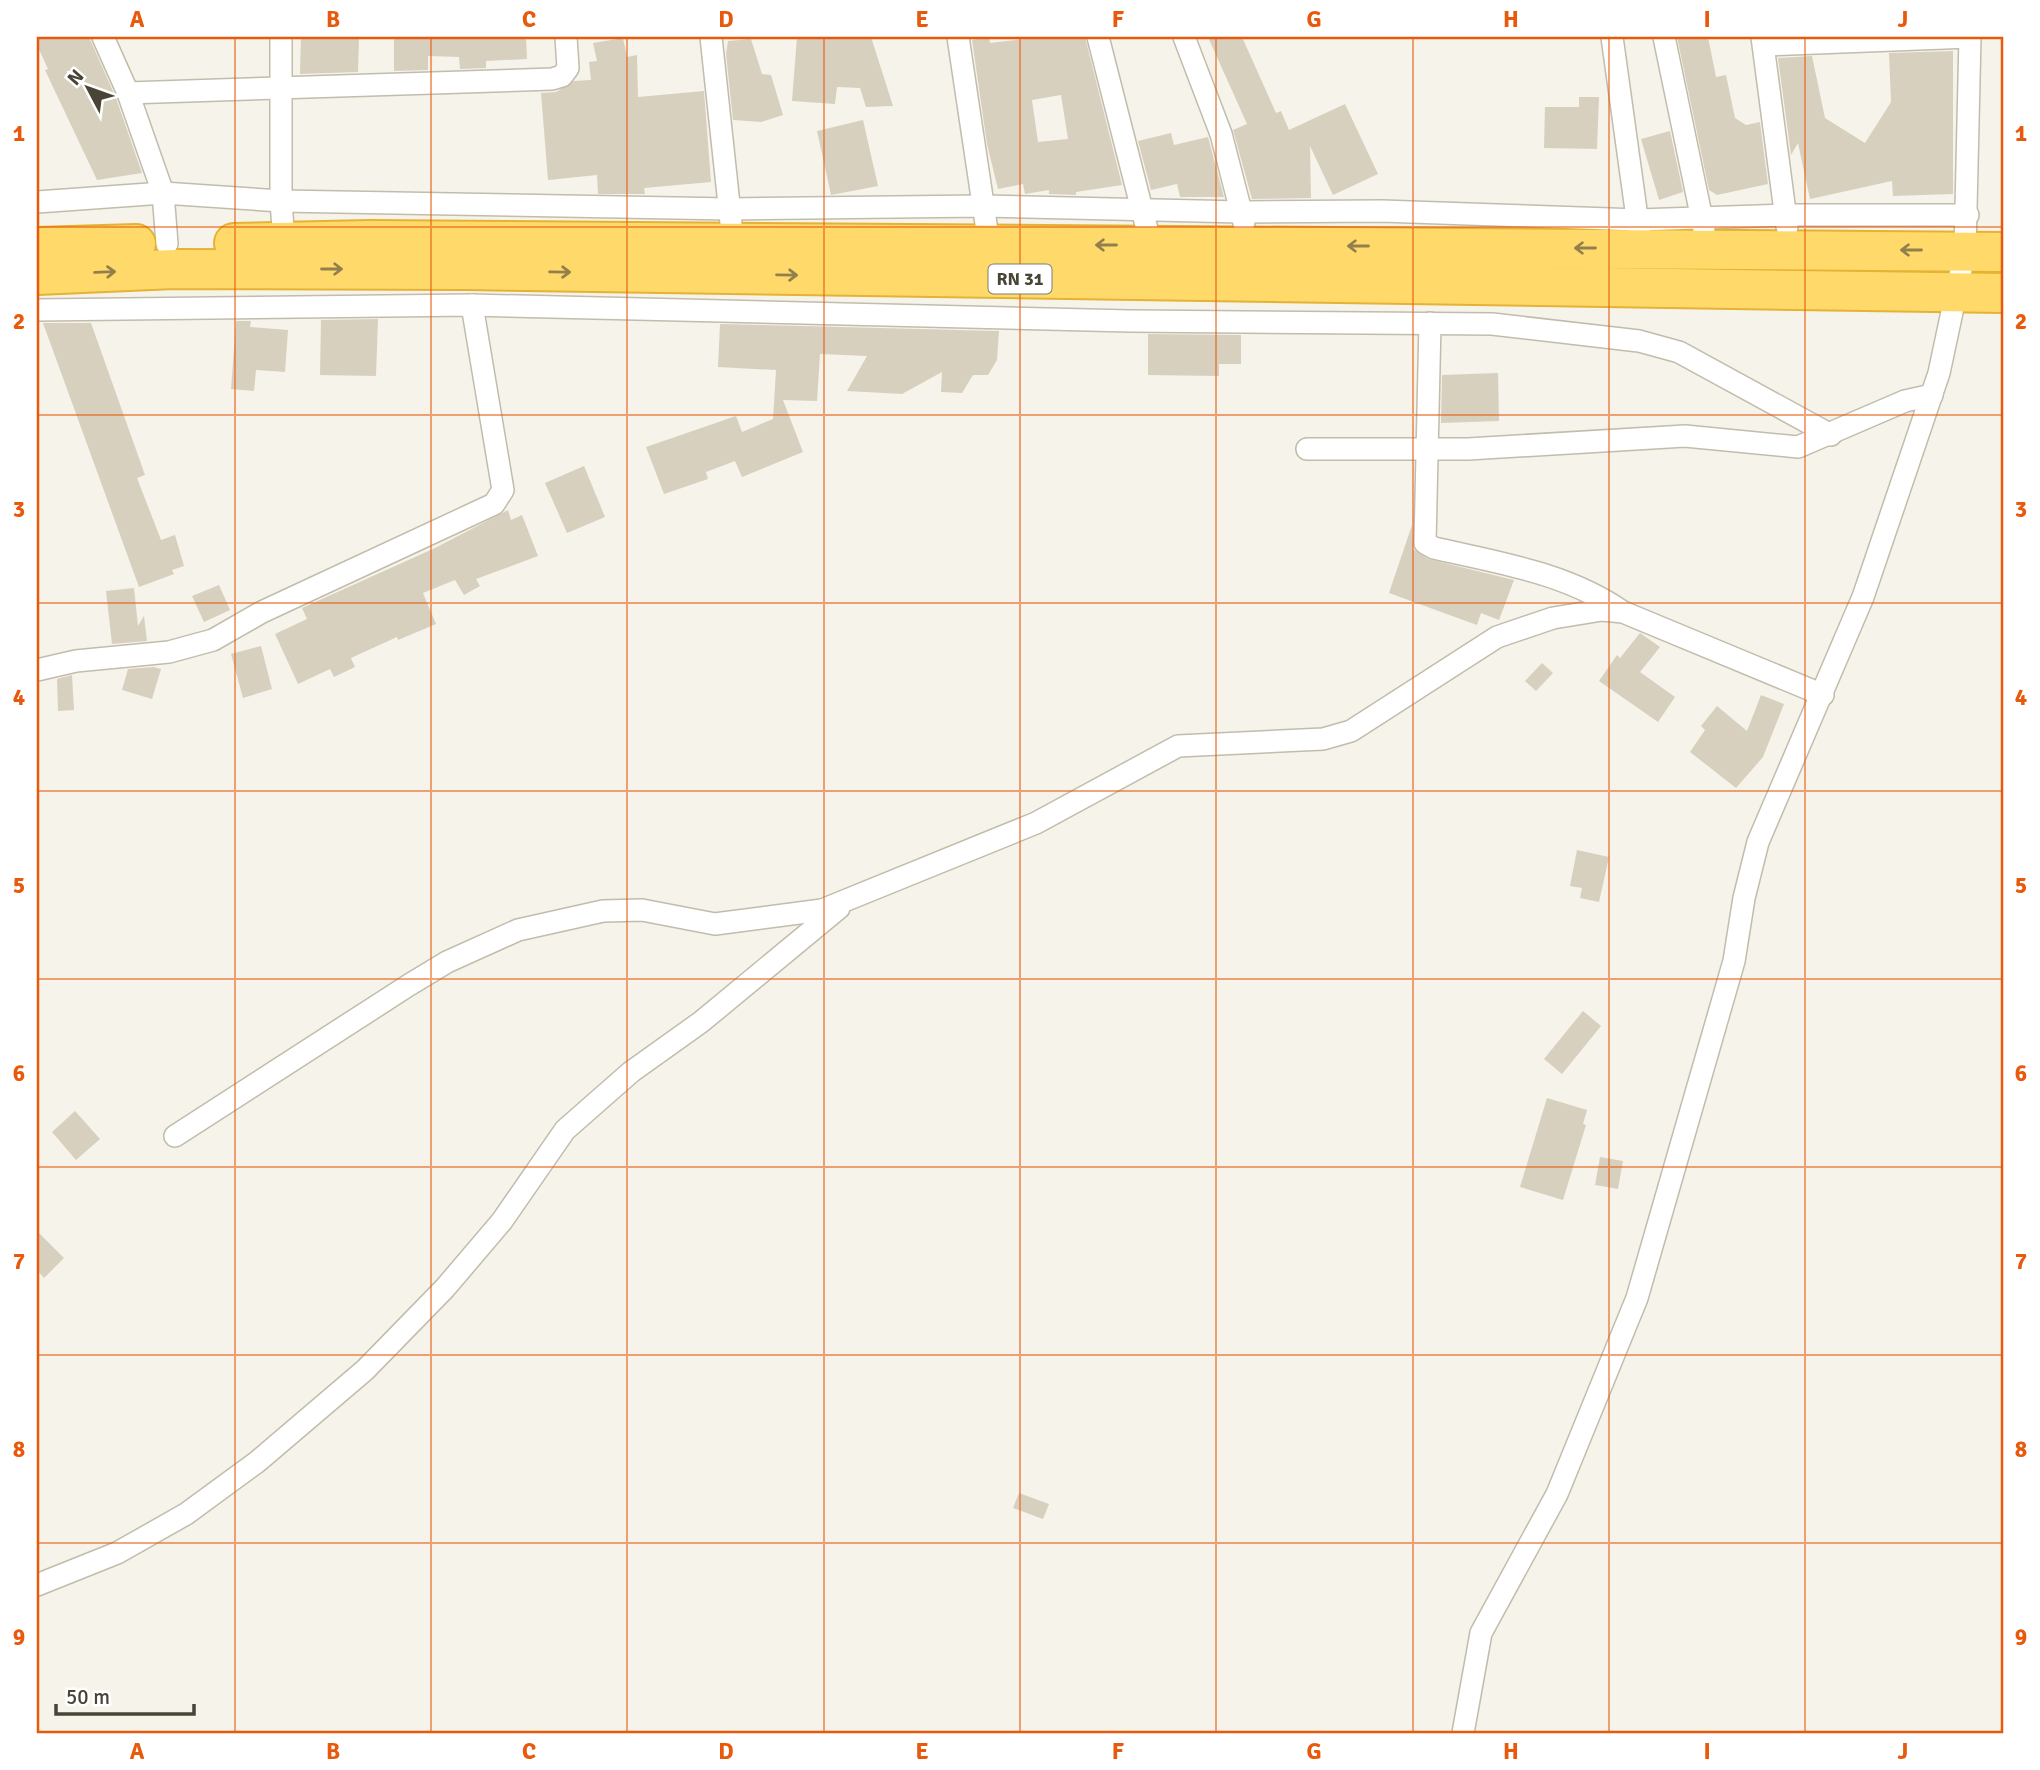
<svg xmlns="http://www.w3.org/2000/svg" width="2040" height="1770" font-family="Signika,sans-serif">
	<rect width="100%" height="100%" fill="#f5f3ea"/>
	<g fill="#d8d0be" fill-rule="evenodd">
		<polygon points="37,37 89,37 116,98 142,173 97,180 45,70 48,69 37,45"/>
		<polygon points="301,37 359,37 358,72 300,74"/>
		<polygon points="394,37 526,37 527,59 486,61 486,68 460,69 459,57 428,56 428,70 394,71"/>
		<polygon points="797,37 871,37 893,106 866,107 860,88 837,87 835,104 792,101"/>
		<path d="M 989,37 L 990,43 L 1043,37 L 1085,37 L 1122,185 L 1076,192 L 1076,195 L 1049,194 L 1049,190 L 1025,194 L 1023,184 L 998,189 L 987,144 L 972,40 ZM 1061,95 L 1068,139 L 1038,142 L 1032,100 Z"/>
		<polygon points="1208,37 1242,37 1276,113 1281,111 1289,130 1345,104 1378,174 1333,195 1310,146 1311,198 1252,199 1233,130 1247,124"/>
		<polygon points="1677,37 1708,37 1716,77 1726,75 1735,118 1746,125 1760,122 1768,184 1717,195 1709,190"/>
		<polygon points="623,38 627,57 637,55 638,97 704,91 711,182 644,188 645,194 598,194 597,175 548,180 541,93 556,92 574,81 591,80 589,62 597,61 593,43"/>
		<polygon points="751,39 762,74 771,75 783,115 761,122 733,120 726,54 728,41"/>
		<polygon points="1953,51 1953,194 1893,196 1892,181 1810,199 1798,143 1791,155 1778,58 1812,56 1825,118 1865,143 1891,102 1889,53"/>
		<polygon points="1579,97 1599,97 1597,149 1544,148 1545,107 1579,107"/>
		<polygon points="863,120 878,186 831,195 817,131"/>
		<polygon points="1670,131 1683,192 1659,200 1641,139"/>
		<polygon points="1171,133 1174,145 1208,137 1224,197 1180,197 1177,184 1151,190 1138,141"/>
		<polygon points="378,319 376,376 320,375 321,320"/>
		<polygon points="236,321 251,321 250,327 288,330 285,372 256,370 254,391 231,389"/>
		<polygon points="43,323 91,323 145,475 137,478 161,540 175,535 184,566 172,570 174,574 139,587"/>
		<polygon points="720,324 999,331 997,360 988,375 973,375 962,393 941,392 942,372 902,394 847,391 867,356 820,354 817,401 783,400 803,452 742,477 735,461 706,472 708,479 664,494 646,447 736,416 742,432 773,419 776,370 718,367"/>
		<polygon points="1148,334 1241,335 1241,364 1219,364 1219,376 1148,375"/>
		<polygon points="1498,373 1499,421 1441,423 1442,375"/>
		<polygon points="584,466 605,517 567,533 545,483"/>
		<polygon points="508,510 511,520 522,515 538,556 476,579 480,586 464,595 455,580 423,593 436,624 398,640 397,637 351,658 355,667 334,677 330,669 298,684 275,634 307,619 302,608 435,548"/>
		<polygon points="1412,525 1413,549 1428,559 1514,580 1499,620 1481,613 1477,625 1389,593"/>
		<polygon points="219,585 230,610 204,622 192,596"/>
		<polygon points="134,588 138,626 144,616 147,641 112,644 106,591"/>
		<polygon points="1640,633 1660,647 1640,672 1675,697 1658,722 1599,681 1617,655 1620,658"/>
		<polygon points="261,646 272,689 243,698 231,654"/>
		<polygon points="1542,663 1553,673 1536,691 1525,681"/>
		<polygon points="154,667 161,669 152,699 122,690 128,669"/>
		<polygon points="72,675 74,710 58,711 57,679"/>
		<polygon points="1761,695 1784,704 1763,757 1736,788 1690,752 1705,730 1701,726 1717,706 1747,731"/>
		<polygon points="1577,850 1609,857 1599,902 1580,898 1582,888 1570,886"/>
		<polygon points="1583,1011 1601,1026 1562,1074 1544,1059"/>
		<polygon points="1547,1098 1587,1110 1583,1124 1586,1125 1563,1200 1520,1187"/>
		<polygon points="75,1111 100,1139 76,1160 52,1132"/>
		<polygon points="1600,1157 1623,1161 1618,1189 1595,1185"/>
		<polygon points="37,1231 64,1258 44,1278 37,1270"/>
		<polygon points="1019,1493 1049,1504 1043,1519 1013,1508"/>
	</g>
	<g fill="none" stroke-linecap="round" stroke-linejoin="round">
		<g stroke="#c2bcab" stroke-width="24">
			<g id="street">
				<polyline points="103,37 128,93 163,193 167,244"/>
				<polyline points="281,37 281,201 284,242"/>
				<polyline points="711,37 731,223"/>
				<polyline points="958,37 989,244"/>
				<polyline points="1098,37 1151,245"/>
				<polyline points="1184,37 1221,134 1244,223"/>
				<polyline points="1612,37 1639,232"/>
				<polyline points="1664,37 1704,229"/>
				<polyline points="1762,37 1787,227"/>
				<polyline points="1764,45 1970,37"/>
				<polyline points="128,93 552,79 562,76 568,68 566,37"/>
				<polyline points="37,202 163,193 281,201 730,209 983,206 1241,212 1382,211 1638,220 1785,215 1968,215"/>
				<polyline points="37,310 472,305 1130,321 1492,324 1639,341 1679,352 1831,435"/>
				<path d="M 1430,323 L 1425,543 L 1434,548 C 1500,563 1567,573 1623,612"/>
				<polyline points="1307,449 1468,449 1685,436 1798,447 1905,401 1932,395"/>
				<polyline points="37,670 76,661 169,652 213,640 262,612 494,504 503,490 472,305"/>
				<polyline points="175,1136 409,985 447,962 518,930 603,911 642,910 715,924 822,910 1036,823 1178,746 1323,739 1351,731 1497,637 1553,618 1602,610 1623,612 1823,695"/>
				<polyline points="37,1585 117,1553 186,1514 257,1462 365,1370 445,1288 502,1221 565,1130 631,1072 701,1022 839,908"/>
				<polyline points="1463,1733 1481,1633 1557,1494 1637,1298 1734,961 1744,898 1758,842 1863,597 1939,373 1965,251 1970,37"/>
			</g>
		</g>
		<g stroke="#e5b234" stroke-width="42">
			<g id="highway">
				<polyline points="234,243 369,240 2003,252"/>
				<polyline points="37,247 136,244"/>
				<polyline points="37,275 174,269 466,270 2003,293"/>
			</g>
		</g>
		<use href="#street" stroke="#fff" stroke-width="21"/>
		<use href="#highway" stroke="#ffda6b" stroke-width="38"/>
	</g>
	<defs><path id="oneway-shaft" d="M-6 0H5M1.5-3L5.5 0L1.5 3" fill="none" stroke-width="1.6" stroke-linecap="round" stroke-linejoin="round" transform="scale(1.75)"/></defs>
	<g stroke="#92804c">
		<use href="#oneway-shaft" transform="translate(1106 245) rotate(-180)"/>
		<use href="#oneway-shaft" transform="translate(1358 246) rotate(-180)"/>
		<use href="#oneway-shaft" transform="translate(1585 248) rotate(-180)"/>
		<use href="#oneway-shaft" transform="translate(1911 250) rotate(-180)"/>
		<use href="#oneway-shaft" transform="translate(332 269)"/>
		<use href="#oneway-shaft" transform="translate(105 272) rotate(-2)"/>
		<use href="#oneway-shaft" transform="translate(560 272) rotate(1)"/>
		<use href="#oneway-shaft" transform="translate(787 275) rotate(1)"/>
	</g>
	<path fill="none" stroke="#e8590c" stroke-width="2" stroke-opacity="0.55" d="M 235,37 L 235,1733M 431,37 L 431,1733M 627,37 L 627,1733M 824,37 L 824,1733M 1020,37 L 1020,1733M 1216,37 L 1216,1733M 1413,37 L 1413,1733M 1609,37 L 1609,1733M 1805,37 L 1805,1733M 37,227 L 2003,227M 37,415 L 2003,415M 37,603 L 2003,603M 37,791 L 2003,791M 37,979 L 2003,979M 37,1167 L 2003,1167M 37,1355 L 2003,1355M 37,1543 L 2003,1543"/>
	<g text-anchor="middle" dominant-baseline="central" stroke-width="6" stroke-linejoin="round" paint-order="stroke">
		<rect fill="#fff" stroke="#807c73" stroke-width="2" x="988.5" y="264.5" width="63" height="29" rx="5"/>
		<g font-size="18" font-weight="bold" fill="#4a4437">
			<text x="1020" y="279">RN 31</text>
		</g>
	</g>
	<rect width="2040" height="1770" fill="none" stroke="#ffffff" stroke-width="77"/>
	<g transform="translate(88 88) rotate(311)" stroke="#ffffff" stroke-width="5" paint-order="stroke">
	<path d="M0-5L12 26L0 18L-12 26Z" fill="#4a4437"/>
	<text y="-10" font-size="19" font-weight="bold" text-anchor="middle" fill="#4a4437">N</text>
	</g>
	<path d="M56 1704v10h138v-10" fill="none" stroke="#4a4437" stroke-width="3.5"/>
	<text x="66" y="1704" font-size="21" fill="#4a4437" stroke="#ffffff" stroke-width="5" paint-order="stroke">50 m</text>
	<rect x="38" y="38" width="1964" height="1694" fill="none" stroke="#e8590c" stroke-width="2.5"/>
	<g font-size="23" text-anchor="middle" font-weight="bold" fill="#e8590c">
		<text x="137" y="27">A</text>
		<text x="333" y="27">B</text>
		<text x="529" y="27">C</text>
		<text x="726" y="27">D</text>
		<text x="922" y="27">E</text>
		<text x="1118" y="27">F</text>
		<text x="1314" y="27">G</text>
		<text x="1511" y="27">H</text>
		<text x="1707" y="27">I</text>
		<text x="1903" y="27">J</text>
		<text x="19" y="141">1</text>
		<text x="2021" y="141">1</text>
		<text x="19" y="329">2</text>
		<text x="2021" y="329">2</text>
		<text x="19" y="517">3</text>
		<text x="2021" y="517">3</text>
		<text x="19" y="705">4</text>
		<text x="2021" y="705">4</text>
		<text x="19" y="893">5</text>
		<text x="2021" y="893">5</text>
		<text x="19" y="1081">6</text>
		<text x="2021" y="1081">6</text>
		<text x="19" y="1269">7</text>
		<text x="2021" y="1269">7</text>
		<text x="19" y="1457">8</text>
		<text x="2021" y="1457">8</text>
		<text x="19" y="1645">9</text>
		<text x="2021" y="1645">9</text>
		<text x="137" y="1759">A</text>
		<text x="333" y="1759">B</text>
		<text x="529" y="1759">C</text>
		<text x="726" y="1759">D</text>
		<text x="922" y="1759">E</text>
		<text x="1118" y="1759">F</text>
		<text x="1314" y="1759">G</text>
		<text x="1511" y="1759">H</text>
		<text x="1707" y="1759">I</text>
		<text x="1903" y="1759">J</text>
	</g>
</svg>
